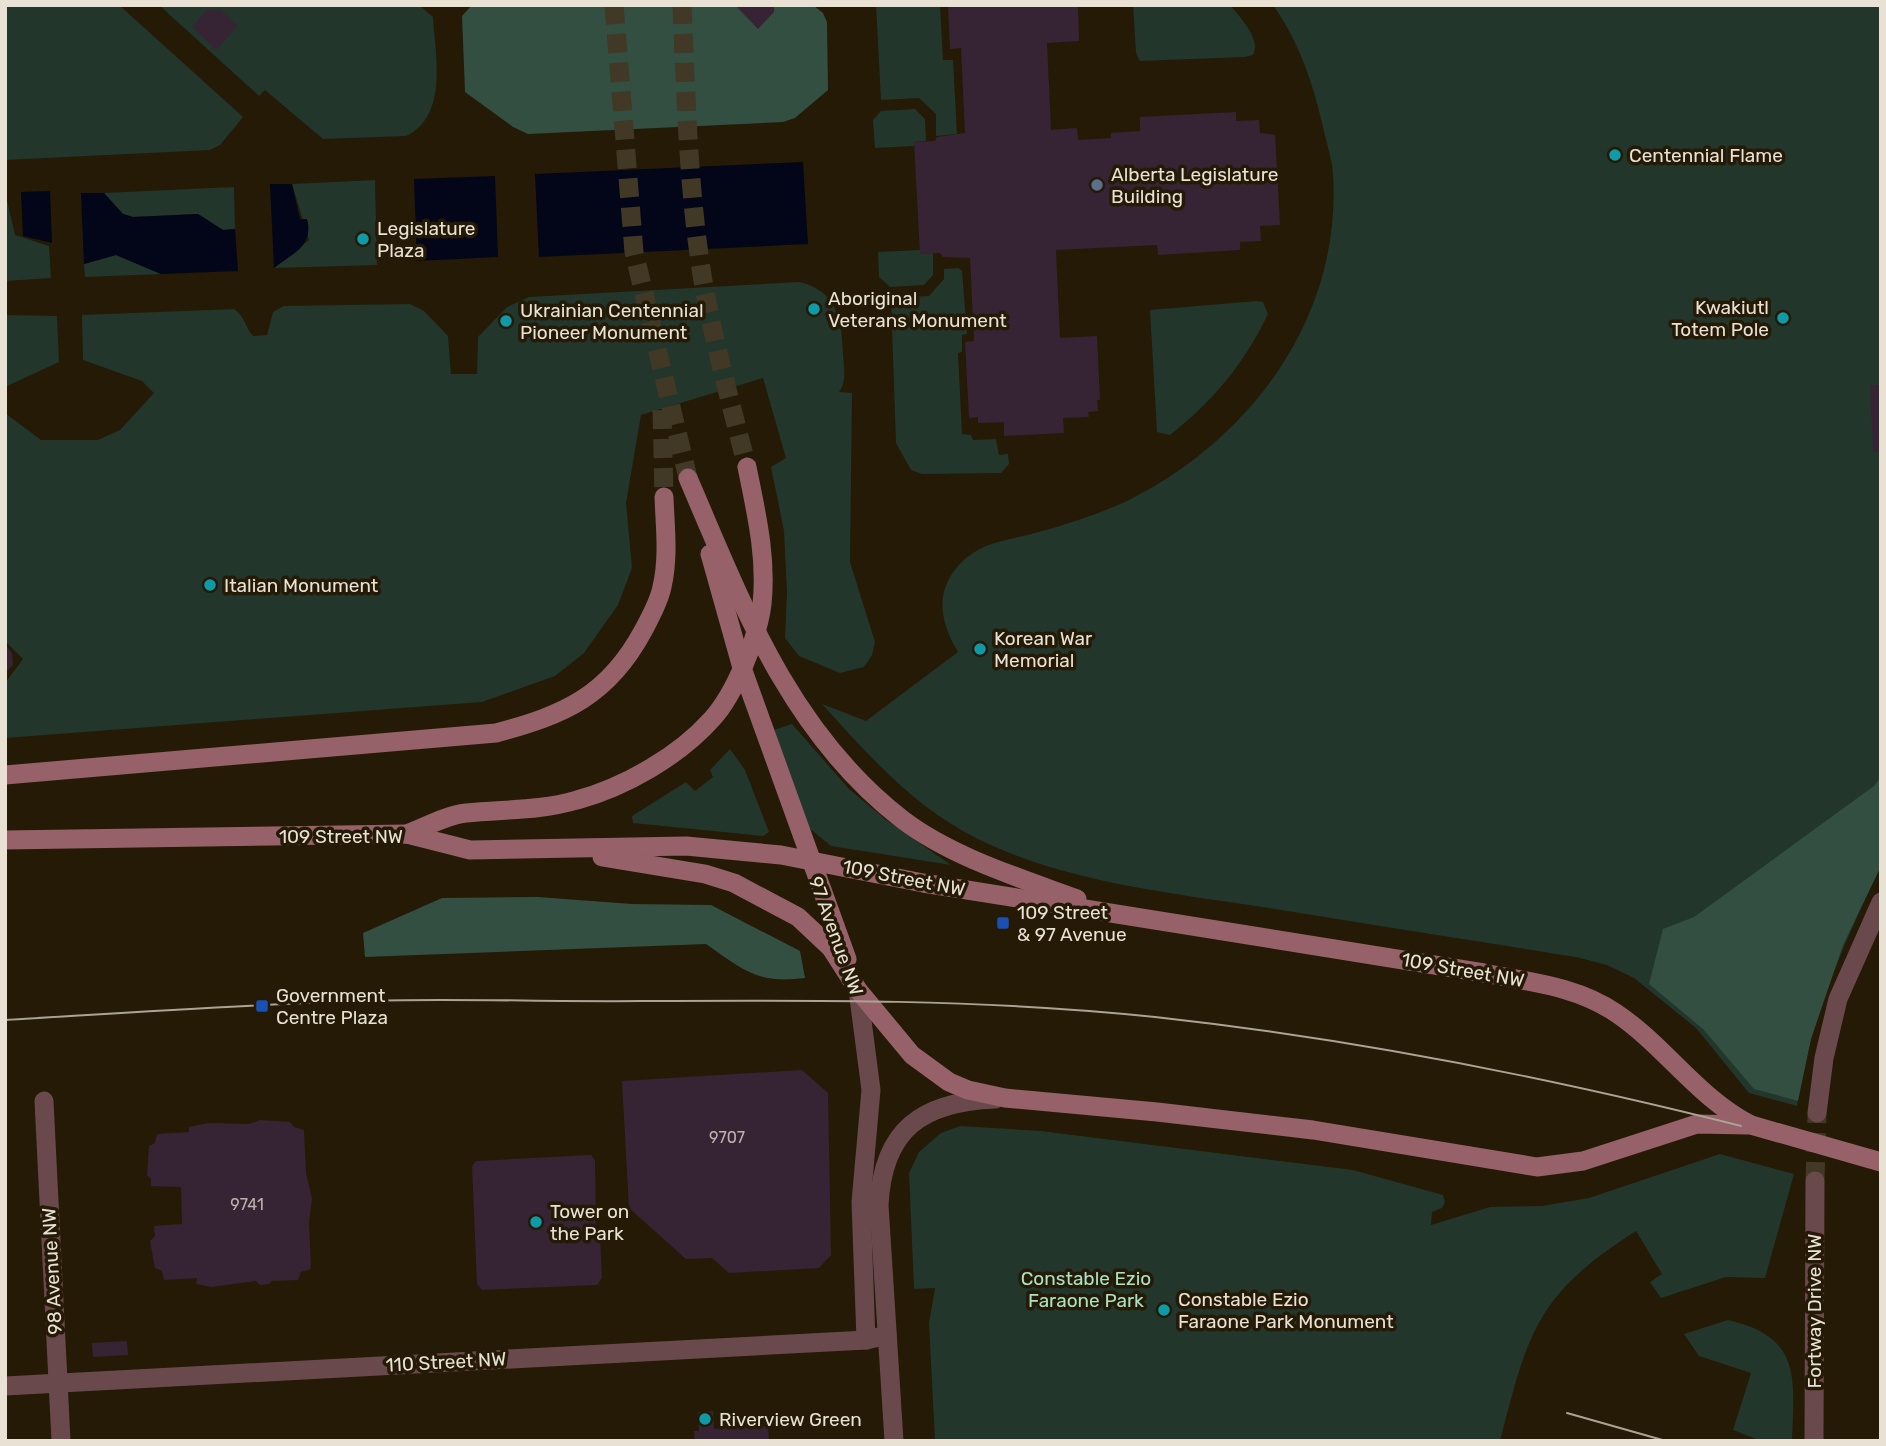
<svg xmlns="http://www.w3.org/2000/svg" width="1886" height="1446" font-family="Rubik,sans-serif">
	<rect width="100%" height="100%" fill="#241a06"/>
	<g fill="#22362c">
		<polygon points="9,5 119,5 243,117 220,145 210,150 5,160 5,10"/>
		<path d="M 159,5 L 419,5 L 433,17 C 435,55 449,115 406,136 L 323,139 L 265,90 L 259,96 Z"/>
		<polygon points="876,5 940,5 943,60 953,60 957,134 936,136 936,114 919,98 881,100"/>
		<path d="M 1133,5 L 1230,5 C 1240,17 1262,40 1253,55 L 1244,57 L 1140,61 L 1136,53 Z"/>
		<path d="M 1273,5 L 1881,5 L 1881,866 C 1844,943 1809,1021 1797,1106 L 1749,1093 L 1696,1028 L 1634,978 L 1607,965 L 1576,957 C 1469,940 1362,923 1256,906 C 1163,892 1063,881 978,839 C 915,808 869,756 822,704 L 866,721 L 958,652 C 938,619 934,586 966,558 C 986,541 1010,540 1035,533 C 1065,525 1096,515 1125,502 C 1250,441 1342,318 1333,174 C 1332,158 1326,142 1323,127 C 1313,83 1299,42 1273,5 Z"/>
		<polygon points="915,109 925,119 926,141 914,142 914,146 875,148 873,120 881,111"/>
		<polygon points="375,180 377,265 274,268 309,240 292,184"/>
		<polygon points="234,187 235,229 223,230 198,214 133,217 123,214 104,193"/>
		<polygon points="6,196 15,235 49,246 51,278 5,281"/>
		<polygon points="920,250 920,254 933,253 933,275 924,285 890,287 879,277 878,252"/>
		<polygon points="116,255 161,274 85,277 84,264"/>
		<polygon points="958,268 962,271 967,334 962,335 962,352 958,353 962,434 971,435 973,440 996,439 999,455 1008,454 1009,464 1001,473 922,474 911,470 896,443 891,298 929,296 944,279 944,269"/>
		<path d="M 800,282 C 838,292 842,321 843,355 C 844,368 847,381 839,392 L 852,393 L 850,562 L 875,642 L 872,655 L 864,667 L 840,673 L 799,656 L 785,638 L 787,592 L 784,531 L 771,467 L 786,458 L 763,378 L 641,415 L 626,503 L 632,568 L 618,605 L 584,653 L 555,676 L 482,702 L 5,738 L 5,683 L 23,659 L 5,641 L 5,413 L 41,440 L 98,440 L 120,430 L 154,393 L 142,381 L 83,360 L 82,315 L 234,309 C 245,316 245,327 253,336 L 267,335 L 273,312 L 284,306 L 410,304 L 424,311 L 448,336 L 451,374 L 477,374 L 478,337 L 507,307 L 529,297 Z"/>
		<path d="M 1257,301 L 1263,302 L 1268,314 C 1244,364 1213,401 1170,435 L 1157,432 L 1150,310 Z"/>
		<polygon points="5,315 57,316 59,362 5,387"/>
		<polygon points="792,724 849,789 885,819 951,865 831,846 809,828 774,730"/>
		<polygon points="730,749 745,770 769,832 763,836 633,823 632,816 686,782 695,791 713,777 710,770"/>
		<path d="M 960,1126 L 1041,1131 L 1353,1170 L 1443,1195 L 1445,1202 L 1442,1208 L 1432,1212 L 1431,1225 L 1490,1207 L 1542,1206 L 1589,1198 L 1720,1154 L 1794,1174 L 1765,1278 L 1726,1277 L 1661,1298 L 1650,1282 L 1662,1274 L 1636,1231 C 1537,1294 1528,1332 1500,1441 L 935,1441 L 929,1323 L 935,1288 L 914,1289 L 909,1173 L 919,1152 L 941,1133 Z"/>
		<path d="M 1728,1320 C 1802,1337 1794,1377 1792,1441 L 1761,1441 L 1733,1430 L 1751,1373 L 1699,1356 L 1684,1334 Z"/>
	</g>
	<g fill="#324f41">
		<polygon points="472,5 813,5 823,13 827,22 828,90 795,118 783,122 528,134 513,127 465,92 462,16"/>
		<polygon points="1881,777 1881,866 1843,945 1811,1039 1798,1101 1754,1089 1703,1029 1649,984 1663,929 1694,917 1874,786"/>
		<path d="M 538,897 L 632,904 L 711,905 L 800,951 L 805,978 C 757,984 743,970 706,944 L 365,957 L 363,933 L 442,898 Z"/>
	</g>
	<g fill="#020618">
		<polygon points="803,162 808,244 539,257 535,174"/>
		<polygon points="495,176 498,257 417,261 414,179"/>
		<path d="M 270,184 L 292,184 L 300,219 L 307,219 C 314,246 293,253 274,268 Z"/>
		<polygon points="50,191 52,243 23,236 21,192"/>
		<polygon points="81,193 104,193 123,214 133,217 198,214 223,230 235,229 238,271 161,274 116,255 84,264"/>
	</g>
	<g fill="#362434">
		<polygon points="735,5 774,5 774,12 758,29"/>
		<polygon points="948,5 1078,5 1079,41 1047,43 1051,130 1077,128 1078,140 1111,138 1111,133 1140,131 1140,117 1236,112 1236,121 1259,120 1260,133 1275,135 1280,225 1260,226 1261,241 1240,242 1240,250 1158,255 1157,245 1056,250 1060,338 1097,336 1100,400 1097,400 1098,411 1088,412 1089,417 1063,418 1064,433 1004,436 1004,422 978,423 978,417 969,418 965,342 974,341 970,258 943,257 940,253 920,254 914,142 935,141 937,137 965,133 961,48 950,49"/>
		<polygon points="206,10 221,10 238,26 216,50 192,27"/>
		<polygon points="1870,385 1881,385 1881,451 1873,452"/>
		<polygon points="5,644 12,653 13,665 5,673"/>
		<polygon points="802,1070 828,1093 831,1255 819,1268 729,1273 712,1258 686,1259 629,1208 622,1081"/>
		<polygon points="260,1120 290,1122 294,1127 304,1130 306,1173 312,1198 309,1223 311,1269 301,1272 298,1280 272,1281 269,1284 260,1285 256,1281 211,1287 196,1284 197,1278 164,1280 162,1271 155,1268 150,1241 155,1236 154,1226 182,1224 181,1187 151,1186 151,1179 147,1175 149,1146 155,1143 157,1134 189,1132 189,1127 208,1123 249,1124"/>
		<polygon points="591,1155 595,1160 596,1233 600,1236 602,1278 597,1285 482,1290 477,1284 472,1166 476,1161"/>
		<polygon points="127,1341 128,1355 93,1357 92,1343"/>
		<polygon points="713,1411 714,1429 768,1426 769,1441 695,1441 694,1431 699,1431 698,1412"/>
	</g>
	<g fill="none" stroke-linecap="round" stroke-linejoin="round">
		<polyline stroke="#413825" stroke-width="19" stroke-dasharray="19 10" stroke-linecap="butt" points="1815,1181 1817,1113"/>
		<g stroke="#413825" stroke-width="19" stroke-dasharray="19 10" stroke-linecap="butt">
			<polyline points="614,5 634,252 688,478"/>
			<path d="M 682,5 C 686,95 688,186 702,275 C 713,340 731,404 747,467"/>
			<polyline points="662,410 664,497"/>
		</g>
		<g stroke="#6a494d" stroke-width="19">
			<polyline points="44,1101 61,1441"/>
			<polyline points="1817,1113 1824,1058 1838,999 1881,902"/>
			<polyline points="1814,1441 1815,1181"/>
		</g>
		<g stroke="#6a494d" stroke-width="19">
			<polyline points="858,990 871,1090 861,1202 866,1340"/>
			<polyline points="5,1386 866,1340 887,1335"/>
			<path d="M 894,1441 L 879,1205 C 883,1129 922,1102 995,1099"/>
		</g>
		<g stroke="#966168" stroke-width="19">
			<path d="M 688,478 C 742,604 790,733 903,820 C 952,857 1020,878 1077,899"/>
			<polyline points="710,554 742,668 847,959"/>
			<path d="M 5,775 L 496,733 C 564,715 608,696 643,631 C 650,618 659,602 662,587 C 669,557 665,526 664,497"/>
			<path d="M 407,834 C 425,827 447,815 466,813 C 504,809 540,811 577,800 C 625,787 679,756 712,719 C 735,694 758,637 762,604 C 767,557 756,512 747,467"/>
			<path d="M 5,840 L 407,834 L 470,850 L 686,846 L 781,855 L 923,883 L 1484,973 C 1529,982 1577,986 1616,1013 C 1665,1046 1698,1098 1751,1125"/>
			<polyline points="602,857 705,874 734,883 798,917 831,948 858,990 912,1055 949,1082 968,1090 1005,1098 1157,1112 1313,1130 1537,1167 1583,1161 1697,1124 1747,1125"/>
		</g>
		<g stroke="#aba394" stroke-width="2">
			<path d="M 5,1020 C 122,1013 239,1005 357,1001 C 451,998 547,1002 642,1001 C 812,1000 985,999 1155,1017 C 1401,1044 1642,1097 1881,1163"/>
			<polyline points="1567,1413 1666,1441"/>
		</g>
		<polyline stroke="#966168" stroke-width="19" points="1751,1125 1881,1162"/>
	</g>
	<g fill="#0f9aa8" stroke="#241a06" stroke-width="2.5">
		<circle cx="1615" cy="155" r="7"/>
		<circle cx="363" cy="239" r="7"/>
		<circle cx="814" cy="309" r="7"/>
		<circle cx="1783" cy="318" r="7"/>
		<circle cx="506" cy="321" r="7"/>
		<circle cx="210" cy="585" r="7"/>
		<circle cx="980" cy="649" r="7"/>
		<circle cx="536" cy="1222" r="7"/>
		<circle cx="1164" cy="1310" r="7"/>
		<circle cx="705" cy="1419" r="7"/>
	</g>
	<circle fill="#5c6f8a" stroke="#241a06" stroke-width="2.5" cx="1097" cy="185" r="7"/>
	<g fill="#1a4fb4" stroke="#241a06" stroke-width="2.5">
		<rect x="996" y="916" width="14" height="14" rx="3.5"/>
		<rect x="255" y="999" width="14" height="14" rx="3.5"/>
	</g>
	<g text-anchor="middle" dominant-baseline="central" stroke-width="7" stroke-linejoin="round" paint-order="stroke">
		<g font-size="16" fill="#bcb2ac">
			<text x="727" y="1137">9707</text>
			<text x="247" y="1204">9741</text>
		</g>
		<g font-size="19" fill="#e8e1d4" stroke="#241a06" text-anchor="start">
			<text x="1629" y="155">Centennial Flame</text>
			<text x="1111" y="174">Alberta Legislature<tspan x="1111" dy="22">Building</tspan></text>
			<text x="377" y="228">Legislature<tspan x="377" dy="22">Plaza</tspan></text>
			<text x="828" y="298">Aboriginal<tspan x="828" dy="22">Veterans Monument</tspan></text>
			<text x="1769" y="307" text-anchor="end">Kwakiutl<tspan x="1769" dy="22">Totem Pole</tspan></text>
			<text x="520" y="310">Ukrainian Centennial<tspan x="520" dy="22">Pioneer Monument</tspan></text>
			<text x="224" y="585">Italian Monument</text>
			<text x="994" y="638">Korean War<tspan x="994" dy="22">Memorial</tspan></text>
			<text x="1017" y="912">109 Street<tspan x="1017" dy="22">&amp; 97 Avenue</tspan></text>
			<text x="276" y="995">Government<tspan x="276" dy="22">Centre Plaza</tspan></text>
			<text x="550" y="1211">Tower on<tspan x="550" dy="22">the Park</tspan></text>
			<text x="1178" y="1299">Constable Ezio<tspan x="1178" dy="22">Faraone Park Monument</tspan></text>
			<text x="719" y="1419">Riverview Green</text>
		</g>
		<g font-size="19" fill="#e8e1d4" stroke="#241a06">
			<text x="341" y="836">109 Street NW</text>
			<text transform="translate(904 878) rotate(11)">109 Street NW</text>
			<text transform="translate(836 936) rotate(70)">97 Avenue NW</text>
			<text transform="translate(1463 970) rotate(10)">109 Street NW</text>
			<text transform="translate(52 1271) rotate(-93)">98 Avenue NW</text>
			<text transform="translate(1814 1311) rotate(-90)">Fortway Drive NW</text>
			<text transform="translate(446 1362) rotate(-3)">110 Street NW</text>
		</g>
		<g font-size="19" fill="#a9e3c6" stroke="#241a06">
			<text x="1086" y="1278">Constable Ezio<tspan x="1086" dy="22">Faraone Park</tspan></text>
		</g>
	</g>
	<rect width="1886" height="1446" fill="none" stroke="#e8e1d4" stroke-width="14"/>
</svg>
